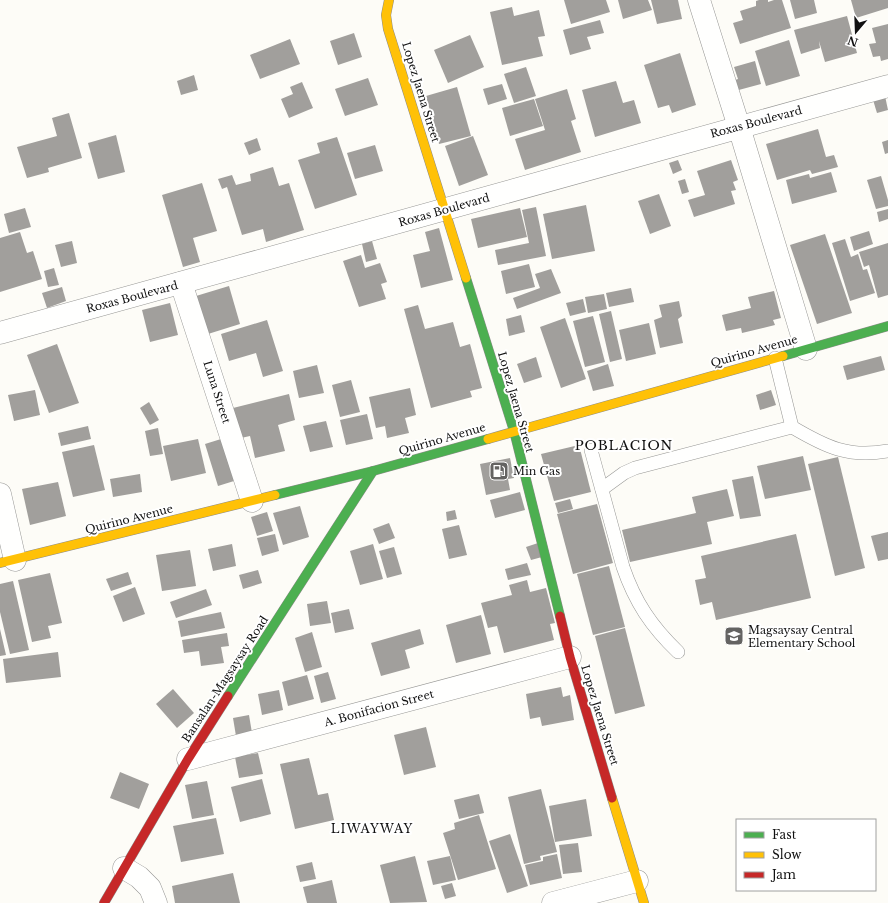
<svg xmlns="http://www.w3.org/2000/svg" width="888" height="903" font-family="'Libre Baskerville',serif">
	<rect width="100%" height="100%" fill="#fdfcf7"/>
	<g fill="#a19f9c">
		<polygon points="564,0 606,0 610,12 571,24"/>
		<polygon points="618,0 648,0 652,10 623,19"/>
		<polygon points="651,0 678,0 682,19 657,24"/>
		<polygon points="759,0 768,0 768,2 774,0 782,0 791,28 740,44 733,23 743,20 740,11 756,6 756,1"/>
		<polygon points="790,0 814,0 817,13 795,19"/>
		<polygon points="851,0 888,0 888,8 856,18"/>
		<polygon points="512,7 514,16 539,10 545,36 538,37 543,56 502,65 490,12"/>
		<polygon points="847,16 857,53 825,62 819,41 820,48 801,54 794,30"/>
		<polygon points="600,20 604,33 587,37 591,49 570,55 563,30"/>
		<polygon points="888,24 888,59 881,61 880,56 873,57 869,44 876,43 872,28"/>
		<polygon points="354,33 362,57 338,65 330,41"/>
		<polygon points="470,35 484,67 448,83 434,50"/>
		<polygon points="290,39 300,64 260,79 250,55"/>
		<polygon points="789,40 800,76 766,86 755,51"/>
		<polygon points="680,53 696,105 672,113 669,105 658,108 644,65"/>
		<polygon points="755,61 761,84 735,91 732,81 738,79 734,67"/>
		<polygon points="526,67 536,96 514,103 504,74"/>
		<polygon points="194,75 198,90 181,95 177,81"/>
		<polygon points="368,78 378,105 345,116 335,89"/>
		<polygon points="616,81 623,103 634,100 641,123 595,137 582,90"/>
		<polygon points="302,82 313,108 289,118 281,99 293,94 290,87"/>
		<polygon points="502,84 507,99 488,105 483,89"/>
		<polygon points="457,87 471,136 439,144 426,96"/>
		<polygon points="567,89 576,119 571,121 581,152 525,170 515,139 545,130 535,99"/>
		<polygon points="885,96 888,110 877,113 873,100"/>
		<polygon points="534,99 543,126 510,136 502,108"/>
		<polygon points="69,113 82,158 48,168 49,172 27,178 17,147 57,136 52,118"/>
		<polygon points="818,129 826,157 834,155 838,167 812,174 810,170 777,180 766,144"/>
		<polygon points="116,135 125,172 98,179 88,143"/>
		<polygon points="473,136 488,175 459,186 445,146"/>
		<polygon points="337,137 357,195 315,209 298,160 320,153 317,143"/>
		<polygon points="257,138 261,150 249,155 244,143"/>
		<polygon points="888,140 888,153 885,154 882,142"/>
		<polygon points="375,145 383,171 355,179 347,153"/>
		<polygon points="678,160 682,170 673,174 669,163"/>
		<polygon points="731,160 738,180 733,182 736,190 731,191 735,204 694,217 688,200 705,195 697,171"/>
		<polygon points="273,167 279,186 289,183 304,230 266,242 263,229 242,235 227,187 222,189 218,179 232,175 236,185 251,181 250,174"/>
		<polygon points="831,172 837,192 792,204 786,180 809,174 810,178"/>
		<polygon points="881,176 888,200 888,206 876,209 867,180"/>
		<polygon points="685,179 689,192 682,194 678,181"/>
		<polygon points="202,183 217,231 193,238 200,262 183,267 162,195"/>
		<polygon points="659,194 671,226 650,234 638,201"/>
		<polygon points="586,205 595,251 552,259 543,214"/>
		<polygon points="536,207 546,256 498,265 495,250 529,243 522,210"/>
		<polygon points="25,208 31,227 9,233 4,214"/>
		<polygon points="520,208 527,237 478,248 471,219"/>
		<polygon points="888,209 888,219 879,222 877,212"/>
		<polygon points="439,228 453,280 421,288 413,255 430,251 425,232"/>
		<polygon points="869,231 873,244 854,251 850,237"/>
		<polygon points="20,232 27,253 33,251 42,279 0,292 0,238"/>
		<polygon points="825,234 852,313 817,324 790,245"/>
		<polygon points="845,239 851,257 858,254 863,270 867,269 875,293 850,301 832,243"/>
		<polygon points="72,241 77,263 61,267 55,245"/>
		<polygon points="372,241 377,259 366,262 362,244"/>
		<polygon points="888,243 888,295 878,298 869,265 864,267 859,252"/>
		<polygon points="361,255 365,268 380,263 387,282 381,284 386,299 359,307 343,261"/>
		<polygon points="529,264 535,287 506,294 501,271"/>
		<polygon points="54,268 59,285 48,287 44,271"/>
		<polygon points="551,269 561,293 517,309 513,298 540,288 535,274"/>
		<polygon points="229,286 240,324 208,334 196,296"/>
		<polygon points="62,287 66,301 47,308 42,293"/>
		<polygon points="631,288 634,302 609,307 606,293"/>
		<polygon points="774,291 781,318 773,320 775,325 742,333 741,328 726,331 722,315 751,308 748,297"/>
		<polygon points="604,294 607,309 588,313 585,297"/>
		<polygon points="583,299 586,312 570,316 566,303"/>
		<polygon points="679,301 682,316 678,319 683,343 660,348 654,320 662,317 659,305"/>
		<polygon points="170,303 178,335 150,342 142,310"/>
		<polygon points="418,305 425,329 453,322 460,347 470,344 482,388 470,391 472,397 431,408 404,309"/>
		<polygon points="611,311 622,359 610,362 599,314"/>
		<polygon points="521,315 525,332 509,336 506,319"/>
		<polygon points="593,316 605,362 585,367 573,321"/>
		<polygon points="565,318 586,379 561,388 540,327"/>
		<polygon points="267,320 283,371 263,377 256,353 229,361 221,334"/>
		<polygon points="649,323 656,354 626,361 619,330"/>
		<polygon points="57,344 79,403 49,413 27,355"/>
		<polygon points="881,356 885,370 847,380 843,366"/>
		<polygon points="536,357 542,377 524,383 517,364"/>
		<polygon points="608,364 614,386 593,391 587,371"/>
		<polygon points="317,365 324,393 299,398 293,371"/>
		<polygon points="351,380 360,412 340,417 332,385"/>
		<polygon points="410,388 416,415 405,418 409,433 387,438 385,426 376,428 369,397"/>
		<polygon points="35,390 40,415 14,421 8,395"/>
		<polygon points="771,390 776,405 760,410 756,395"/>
		<polygon points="289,394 295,420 278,425 285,451 255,458 250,436 241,438 233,408"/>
		<polygon points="149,402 159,420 150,425 140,408"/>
		<polygon points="367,414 373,439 346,445 340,420"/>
		<polygon points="326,421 333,447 310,452 303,426"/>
		<polygon points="88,426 91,439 61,446 58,433"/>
		<polygon points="158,428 163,454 150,456 145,431"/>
		<polygon points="198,439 206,473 171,481 163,446"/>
		<polygon points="221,439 234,481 218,486 205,444"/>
		<polygon points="94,445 105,490 73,497 62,452"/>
		<polygon points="579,445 591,492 554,501 541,454"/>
		<polygon points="803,456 811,490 765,499 757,466"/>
		<polygon points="838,457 865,568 835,576 808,464"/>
		<polygon points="510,458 514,478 508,479 510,490 486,495 480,464"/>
		<polygon points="140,474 142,492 113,497 110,479"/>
		<polygon points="753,476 761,516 740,519 732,480"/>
		<polygon points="58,482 66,516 30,525 22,489"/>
		<polygon points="727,489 734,516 707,522 712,544 630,562 622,530 696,513 692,497"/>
		<polygon points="520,492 525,510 495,518 490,500"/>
		<polygon points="570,499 573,509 558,513 555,503"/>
		<polygon points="597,504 613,563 573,574 557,514"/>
		<polygon points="300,506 309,537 283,545 273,513"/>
		<polygon points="455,510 457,519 447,521 446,512"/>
		<polygon points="267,512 273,531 257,536 251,517"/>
		<polygon points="389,523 395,538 379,544 373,529"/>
		<polygon points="459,525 467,555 449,559 442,529"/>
		<polygon points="888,532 888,559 878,561 871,536"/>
		<polygon points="275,534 279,551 262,556 257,538"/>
		<polygon points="796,534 811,598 716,620 712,602 700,605 695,580 706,578 701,556"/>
		<polygon points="538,543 542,557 531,560 526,547"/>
		<polygon points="232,544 236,566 213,571 208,549"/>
		<polygon points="373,544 383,579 360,585 350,551"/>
		<polygon points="394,547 402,574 387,578 379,551"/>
		<polygon points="190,550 196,586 162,591 156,555"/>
		<polygon points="527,563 531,575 508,580 505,569"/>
		<polygon points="609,566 625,627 593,635 577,574"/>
		<polygon points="258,570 262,583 243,589 239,575"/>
		<polygon points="128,572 132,584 111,591 106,579"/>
		<polygon points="50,573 62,623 48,626 51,638 32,642 18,580"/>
		<polygon points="527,580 530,592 546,588 555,623 550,624 554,640 504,653 497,626 488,628 481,603 512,595 509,585"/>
		<polygon points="13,581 29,650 10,654 0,612 0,584"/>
		<polygon points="135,587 145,614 123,622 113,596"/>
		<polygon points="206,589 212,605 176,618 170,602"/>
		<polygon points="327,601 331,623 310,626 307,604"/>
		<polygon points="349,609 354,629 335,633 331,613"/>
		<polygon points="221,612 225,628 181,637 178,621"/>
		<polygon points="481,615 491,654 456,663 446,625"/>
		<polygon points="625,628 645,706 615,714 595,636"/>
		<polygon points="0,629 6,655 0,656"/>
		<polygon points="420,629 424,644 405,650 410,668 381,676 371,643"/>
		<polygon points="312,632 322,667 305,672 295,638"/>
		<polygon points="227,633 229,646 221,647 224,663 201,666 199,651 184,653 182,640"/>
		<polygon points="58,652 61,677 6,683 3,659"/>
		<polygon points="328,672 336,699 321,703 314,676"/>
		<polygon points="307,675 314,699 288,706 282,682"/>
		<polygon points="561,687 563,697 570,695 574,720 542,726 540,717 530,719 526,694"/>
		<polygon points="173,689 194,713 177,728 156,704"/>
		<polygon points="279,690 283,710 262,715 258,694"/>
		<polygon points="249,715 252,733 236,736 233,718"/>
		<polygon points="426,727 436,767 404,775 394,735"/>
		<polygon points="258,753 263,774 239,778 235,757"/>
		<polygon points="309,758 318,795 328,793 334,820 295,829 280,764"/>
		<polygon points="120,772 149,784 139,809 110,798"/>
		<polygon points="262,779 271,814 240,822 231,787"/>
		<polygon points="207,781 214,815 192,819 185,785"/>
		<polygon points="541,789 557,852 540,856 541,860 524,864 508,797"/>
		<polygon points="479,794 484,813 459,819 454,800"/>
		<polygon points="586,799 592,836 555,842 549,806"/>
		<polygon points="479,815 496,869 458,880 443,833 455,829 454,823"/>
		<polygon points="216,818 224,854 181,862 173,826"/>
		<polygon points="510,834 528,886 507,893 489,841"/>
		<polygon points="578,843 582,872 563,874 559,845"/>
		<polygon points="557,854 562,878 530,885 525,865 543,861 543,857"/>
		<polygon points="415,856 427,902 390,903 380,865"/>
		<polygon points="450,856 456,880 433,885 427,861"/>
		<polygon points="312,862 316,879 300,882 296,866"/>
		<polygon points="233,873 240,903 175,903 172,886"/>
		<polygon points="332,880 337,903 307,903 303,887"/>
		<polygon points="452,883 456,896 445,899 441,886"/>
	</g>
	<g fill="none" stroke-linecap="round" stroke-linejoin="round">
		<g stroke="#979795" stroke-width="14">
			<g id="lane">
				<polyline points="775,358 792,427"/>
				<path d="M 591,450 L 623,567 C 635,602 651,626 678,652"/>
				<path d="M 602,489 L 624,473 L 635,468 L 792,427 C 826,447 848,458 888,451"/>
			</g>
		</g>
		<g stroke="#979795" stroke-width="23">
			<g id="street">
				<polyline points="699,0 739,127 806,349"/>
				<polyline points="181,283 252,501"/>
				<polyline points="0,333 888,86"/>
				<polyline points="0,494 15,560"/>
				<polyline points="188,759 570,657"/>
				<polyline points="124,868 139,877 150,888 156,903"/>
				<polyline points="553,903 637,881"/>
			</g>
		</g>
		<g stroke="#8e8d8b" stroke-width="10">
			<g id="fast">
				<polyline points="466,278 514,431 560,616"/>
				<polyline points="783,356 888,326"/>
				<polyline points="275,495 373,471 488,439"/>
				<polyline points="228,696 373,471"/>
			</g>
		</g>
		<g stroke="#8e8d8b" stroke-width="10">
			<g id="slow">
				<polyline points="389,0 386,15 388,29 466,278"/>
				<polyline points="488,439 783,356"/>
				<polyline points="0,563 275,495"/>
				<polyline points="612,798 644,903"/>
			</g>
		</g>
		<g stroke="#8e8d8b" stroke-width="10">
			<g id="jam">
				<polyline points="560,616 570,657 612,798"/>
				<polyline points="104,903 188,759 228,696"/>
			</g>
		</g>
		<use href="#lane" stroke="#fffffe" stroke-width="13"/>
		<use href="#street" stroke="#fffffe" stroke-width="22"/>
		<use href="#fast" stroke="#4caf50" stroke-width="9"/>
		<use href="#slow" stroke="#ffc107" stroke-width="9"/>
		<use href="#jam" stroke="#c62828" stroke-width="9"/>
	</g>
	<defs>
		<g id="fuel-square" transform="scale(1)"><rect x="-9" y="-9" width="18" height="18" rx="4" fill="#646362" stroke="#fff"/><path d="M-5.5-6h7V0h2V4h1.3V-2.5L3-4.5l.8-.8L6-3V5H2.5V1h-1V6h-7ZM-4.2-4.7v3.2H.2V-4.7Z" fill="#fff"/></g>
		<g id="school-square" transform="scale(1)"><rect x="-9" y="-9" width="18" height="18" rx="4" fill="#646362" stroke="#fff"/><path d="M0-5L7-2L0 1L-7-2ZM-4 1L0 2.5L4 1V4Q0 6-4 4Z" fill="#fff"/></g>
	</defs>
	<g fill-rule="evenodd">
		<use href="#fuel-square" x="499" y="471"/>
		<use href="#school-square" x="734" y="636"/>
	</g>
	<g text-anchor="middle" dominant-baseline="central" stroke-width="4" stroke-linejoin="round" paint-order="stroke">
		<g font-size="11" fill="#111" stroke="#fff">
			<text transform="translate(421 92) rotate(73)">Lopez Jaena Street</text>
			<text transform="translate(756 122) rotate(-15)">Roxas Boulevard</text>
			<text transform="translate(444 210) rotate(-16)">Roxas Boulevard</text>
			<text transform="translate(132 297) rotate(-15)">Roxas Boulevard</text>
			<text transform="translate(754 351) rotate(-16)">Quirino Avenue</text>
			<text transform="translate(217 392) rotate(72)">Luna Street</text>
			<text transform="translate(516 402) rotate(74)">Lopez Jaena Street</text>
			<text transform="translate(442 439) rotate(-16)">Quirino Avenue</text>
			<text transform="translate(129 519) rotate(-14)">Quirino Avenue</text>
			<text transform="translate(225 679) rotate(-57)">Bansalan-Magsaysay Road</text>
			<text transform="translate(379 708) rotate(-15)">A. Bonifacion Street</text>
			<text transform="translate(600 715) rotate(73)">Lopez Jaena Street</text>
		</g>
		<g font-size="11" fill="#111" stroke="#fff" text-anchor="start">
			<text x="513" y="471">Min Gas</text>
			<text x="748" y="630">Magsaysay Central<tspan x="748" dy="13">Elementary School</tspan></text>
		</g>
		<g font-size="12" letter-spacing="1" fill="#111" stroke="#fff">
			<text x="372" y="828">LIWAYWAY</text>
		</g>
		<g font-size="13" letter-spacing="1" fill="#111" stroke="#fff">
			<text x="624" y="445">POBLACION</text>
		</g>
	</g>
	<rect x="736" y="819" width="140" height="72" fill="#ffffff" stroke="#a0a0a0"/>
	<rect x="744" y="832" width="20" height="6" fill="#4caf50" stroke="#a0a0a0"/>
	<text x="772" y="839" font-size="12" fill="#111111">Fast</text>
	<rect x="744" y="852" width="20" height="6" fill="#ffc107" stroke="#a0a0a0"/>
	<text x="772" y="859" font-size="12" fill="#111111">Slow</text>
	<rect x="744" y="872" width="20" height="6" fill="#c62828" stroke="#a0a0a0"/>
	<text x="772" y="879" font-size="12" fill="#111111">Jam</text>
	<g transform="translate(856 32) rotate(199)" stroke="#ffffff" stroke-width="3" paint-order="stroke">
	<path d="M0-3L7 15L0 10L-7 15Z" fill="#111111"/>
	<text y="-6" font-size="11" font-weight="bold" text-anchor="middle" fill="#111111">N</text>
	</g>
</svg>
